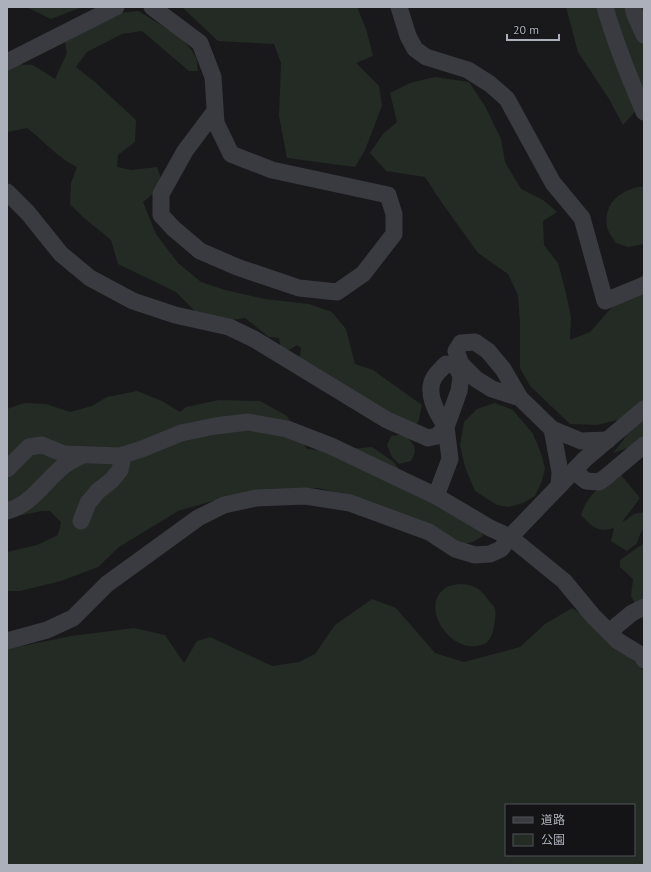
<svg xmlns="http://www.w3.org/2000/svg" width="651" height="872" font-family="'PT Sans','Noto Sans JP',sans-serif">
	<rect width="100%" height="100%" fill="#19191b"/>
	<g fill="#232b24" fill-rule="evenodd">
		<polygon points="26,7 82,7 51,19"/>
		<polygon points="182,7 357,7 366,29 373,56 356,63 379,86 382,106 365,150 355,167 287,158 279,116 281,63 274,44 218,41"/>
		<polygon points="566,7 604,7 639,107 623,125 609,99 578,52"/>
		<polygon points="609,7 644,7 644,102"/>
		<path d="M 138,11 C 156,22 188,38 196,58 C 198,62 197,67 198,71 L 189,71 L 142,31 L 122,34 L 87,52 L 76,67 L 96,83 L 136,120 L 135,142 L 118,155 L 117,167 L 131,170 L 157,167 L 162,181 L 154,193 L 143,202 L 156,234 L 178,263 L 201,282 L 225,290 L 265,299 L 309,304 L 332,312 L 346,329 L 355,364 L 373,370 L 422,405 L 418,423 L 412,426 L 300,358 L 301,348 L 297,345 L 289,350 L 281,349 L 279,338 L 269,337 L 245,318 L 225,321 L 197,313 L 176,292 L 118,264 L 111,240 L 84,218 L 70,204 L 71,183 L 77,167 C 58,158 44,141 27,128 L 7,132 L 7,64 L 33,65 L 55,79 L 67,53 L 65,42 L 120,13 Z"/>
		<polygon points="435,77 469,82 485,106 501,139 505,162 521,189 543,200 557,212 543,221 544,245 558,263 565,289 571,317 570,340 590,332 634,282 644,274 644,404 626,418 597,425 570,424 530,386 520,368 520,323 518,295 508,274 478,253 442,203 425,177 386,171 370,153 383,134 397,122 390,93 410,83"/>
		<path d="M 644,186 L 644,244 L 628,247 L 616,243 C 613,238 608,232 607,227 C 603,202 622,189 644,186 Z"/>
		<polygon points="137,391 162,401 180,412 186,407 219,400 260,401 287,416 307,449 329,451 372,447 394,462 418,495 478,511 483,536 473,542 460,545 389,509 358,516 335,492 318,488 271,489 223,498 178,511 119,547 98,567 61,581 20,591 7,591 7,552 37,545 58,535 61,522 50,511 42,511 7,518 7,409 24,403 46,404 70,412 92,406 107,397"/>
		<polygon points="495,403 513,410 533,434 541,453 545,468 542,481 535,496 523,503 509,507 497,505 475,491 465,467 460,445 464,422 477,409"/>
		<polygon points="644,418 644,438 636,445 613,453 634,426"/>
		<path d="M 404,434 C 414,445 419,448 411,461 L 399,464 L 392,457 L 387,445 L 391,436 Z"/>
		<path d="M 615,475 L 621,475 L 640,498 L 622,522 L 626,520 L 634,514 L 644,512 L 644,529 L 641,532 L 637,543 L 627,551 L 611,541 L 614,528 C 597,533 593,527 581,515 C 587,495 600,487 615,475 Z"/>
		<polygon points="644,543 644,620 631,596 633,579 620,567 620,560"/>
		<path d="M 459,584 C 474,584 481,589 489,601 C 491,603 494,606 495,609 C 496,614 495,621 494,627 C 493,633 490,642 484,644 C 451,658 417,604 447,587 C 450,585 455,585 459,584 Z"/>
		<path d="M 372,599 L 396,608 L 435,653 L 464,662 L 520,647 L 545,624 L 572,608 L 586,617 L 644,671 L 644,865 L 7,865 L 7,649 L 71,636 L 134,628 L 165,635 L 184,663 L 197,641 L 210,637 L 272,666 L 299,662 L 315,654 L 335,625 ZM 506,805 L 634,805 L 634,855 L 506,855 Z"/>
	</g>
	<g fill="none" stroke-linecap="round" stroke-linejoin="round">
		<g stroke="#3a3b40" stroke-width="17">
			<polyline points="152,7 200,43 213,77 216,123 231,154 272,170 388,195 394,214 394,234 363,274 337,292 299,288 237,267 200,251 173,228 161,215 161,194 185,151 215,111"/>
			<polyline points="399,7 408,36 415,49 426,57 468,70 490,84 507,99 553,183 582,218 605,301 644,285"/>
			<path d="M 605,7 C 615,43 629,77 644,112"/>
			<polyline points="633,7 635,15 644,35"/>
			<polyline points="7,62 116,7"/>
			<path d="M 7,192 L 28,213 L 61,254 L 90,278 L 133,301 L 175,315 L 229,327 L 254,339 L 387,420 L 428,438 L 437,436 L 446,427 C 437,413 424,392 435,376 C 438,372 442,368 446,364 L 456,366 L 461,376 L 459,391 L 446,427 L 450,459 L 436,496"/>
			<polyline points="520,398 492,389 476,379 461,364 456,351 461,343 475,342 488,351 503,369 520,398 552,429 581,441 608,440"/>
			<polyline points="552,429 560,472 559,486"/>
			<polyline points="7,469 29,447 42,445 64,454 120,456 142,449 181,433 215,426 248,422 287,429 331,446 436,496 490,528 510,537 564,581 593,616 618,641 641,655 644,660"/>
			<polyline points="574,471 586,481 599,482 606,477 644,445"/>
			<path d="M 7,511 C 30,505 42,485 59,470 C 66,463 74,459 83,455"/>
			<polyline points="81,521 88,503 98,491 112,480 120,470 123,455"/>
			<polyline points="609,632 632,613 644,607"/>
			<polyline points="7,641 47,630 73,618 107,584 198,518 224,505 256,498 305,496 350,503 429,532 455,549 475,555 490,554 501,549 510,537 585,459 644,409"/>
		</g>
	</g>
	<rect width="651" height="872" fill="none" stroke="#acb0ba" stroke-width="16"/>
	<rect x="505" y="804" width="130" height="52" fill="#141416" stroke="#515258"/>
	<rect x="513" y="817" width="20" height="6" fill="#3a3b40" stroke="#515258"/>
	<text x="541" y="824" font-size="12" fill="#acb0ba">道路</text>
	<rect x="513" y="834" width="20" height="12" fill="#232b24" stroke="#515258"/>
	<text x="541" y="844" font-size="12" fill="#acb0ba">公園</text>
	<path d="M507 34v6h52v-6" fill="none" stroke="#acb0ba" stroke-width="2"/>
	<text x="513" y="34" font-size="12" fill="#acb0ba" stroke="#141416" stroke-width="3" paint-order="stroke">20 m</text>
</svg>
